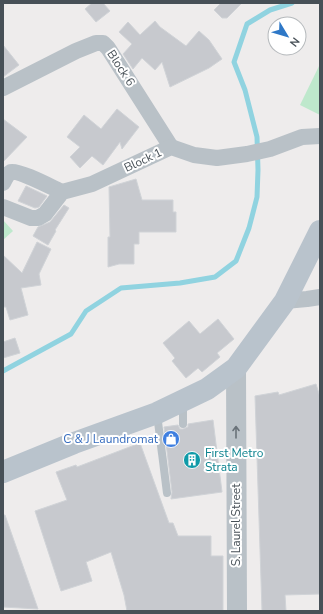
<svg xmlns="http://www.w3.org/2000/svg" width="323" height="614" font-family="'Nunito Sans',sans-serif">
	<rect width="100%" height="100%" fill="#eeecec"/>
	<g fill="#bee8cc">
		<polygon points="320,64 320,115 300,105"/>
		<polygon points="3,220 13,231 3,240"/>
	</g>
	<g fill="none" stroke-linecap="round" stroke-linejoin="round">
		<polyline stroke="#90d3e0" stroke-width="5" points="3,371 71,334 86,311 121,288 180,283 215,277 236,261 249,228 257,197 258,170 257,137 245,90 234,62 247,24 270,10 292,3"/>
	</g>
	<g fill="#c7c9ce" stroke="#d0d3d7">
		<polygon points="92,3 103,3 110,11 96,22 85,9"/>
		<polygon points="221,3 242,3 227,18 222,18 214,10"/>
		<polygon points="155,21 160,27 186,46 199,31 209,40 222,59 209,68 170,87 162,62 155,70 142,58 133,69 123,54 132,44 119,32 128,22 140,35"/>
		<polygon points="3,45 19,65 3,77"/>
		<polygon points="117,109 139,127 122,149 120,142 103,165 92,156 80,168 70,157 80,147 67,137 84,115 101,129"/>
		<polygon points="3,119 27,137 3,162"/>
		<polygon points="136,179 142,200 173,200 173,212 176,212 176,232 139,232 139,244 134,244 134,264 119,264 108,267 108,237 110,237 109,187"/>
		<polygon points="26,186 47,196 39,207 35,208 18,201"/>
		<polygon points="64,205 69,208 55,230 56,231 48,245 33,236 38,227 50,222"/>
		<polygon points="37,242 51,249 39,274 41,285 21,288 28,315 10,320 6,307 3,307 3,255 22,273"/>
		<polygon points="218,319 234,339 217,353 220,357 202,372 198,368 186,378 172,361 175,358 163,343 189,321 200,334"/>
		<polygon points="15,338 20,353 3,358 3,342"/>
		<polygon points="316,384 320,397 320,594 285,595 286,611 262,611 255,396 278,392 279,395"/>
		<polygon points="213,420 222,492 171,499 172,492 164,427 178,425 180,429 183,429 188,427 188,424"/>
		<polygon points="140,443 169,523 173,523 178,536 211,536 211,556 223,556 223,611 127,611 124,595 111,552 86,562 92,581 61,591 35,511 67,500 56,472 76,465 77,467"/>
		<polygon points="3,515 5,515 38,609 3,607"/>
	</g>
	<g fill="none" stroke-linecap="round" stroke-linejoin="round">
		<g stroke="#b9c1c7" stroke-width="8">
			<polyline points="183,403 183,424"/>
			<polyline points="157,414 167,493"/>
		</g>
		<g stroke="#b9c1c7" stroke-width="16">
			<polyline points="3,88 76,51 96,43 103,43 108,48 171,147"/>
			<path d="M 3,183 C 5,179 7,174 11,172 C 19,170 53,188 62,192"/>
			<polyline points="3,207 31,218 38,218 45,214 62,192 92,184 171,147 194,155 217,158 247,154 270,149 302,137 320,136"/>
			<polyline points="285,301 307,299 320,297"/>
		</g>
		<polyline stroke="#b9c1c7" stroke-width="20" points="236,368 237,611"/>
		<polyline stroke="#b9c3cc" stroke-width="22" points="3,472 74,443 157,413 207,389 236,368 285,301 320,231"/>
	</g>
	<defs><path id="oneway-shaft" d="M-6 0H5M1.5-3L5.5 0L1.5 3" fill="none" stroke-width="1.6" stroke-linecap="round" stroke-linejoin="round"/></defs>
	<use stroke="#697279" href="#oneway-shaft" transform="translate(236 432) rotate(-90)"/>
	<defs>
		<g id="shop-disc" transform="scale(0.9)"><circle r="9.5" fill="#3f7fe0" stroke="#fff"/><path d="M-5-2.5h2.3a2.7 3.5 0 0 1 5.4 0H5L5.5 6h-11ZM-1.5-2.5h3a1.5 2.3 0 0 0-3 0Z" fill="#fff"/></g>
		<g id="building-disc" transform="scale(0.9)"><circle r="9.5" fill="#0f9aa8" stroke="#fff"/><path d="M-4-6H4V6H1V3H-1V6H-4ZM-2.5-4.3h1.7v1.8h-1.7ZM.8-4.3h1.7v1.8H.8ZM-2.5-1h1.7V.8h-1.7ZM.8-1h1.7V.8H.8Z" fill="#fff"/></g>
	</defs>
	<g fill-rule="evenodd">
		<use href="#shop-disc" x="171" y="439"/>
		<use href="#building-disc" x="192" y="460"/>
	</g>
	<g text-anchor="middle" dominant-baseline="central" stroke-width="4" stroke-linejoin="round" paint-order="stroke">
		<g font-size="12" fill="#475057" stroke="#fff">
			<text transform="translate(121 68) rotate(57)">Block 6</text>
			<text transform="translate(143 160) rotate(-25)">Block 1</text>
			<text transform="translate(236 525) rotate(-90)">S. Laurel Street</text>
		</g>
		<g font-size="12" fill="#366cbe" stroke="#fff" text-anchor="end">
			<text x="158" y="439">C &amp; J Laundromat</text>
		</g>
		<g font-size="12" fill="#0d838f" stroke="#fff" text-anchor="start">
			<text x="205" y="453">First Metro<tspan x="205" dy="14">Strata</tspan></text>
		</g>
	</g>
	<rect width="323" height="614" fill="none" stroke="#475057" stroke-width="8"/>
	<g transform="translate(287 36) rotate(128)"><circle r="19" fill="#ffffff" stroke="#b5b9bc"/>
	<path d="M0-3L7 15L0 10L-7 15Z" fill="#2e78c7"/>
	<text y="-6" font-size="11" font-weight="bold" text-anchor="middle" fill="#475057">N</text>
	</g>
</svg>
